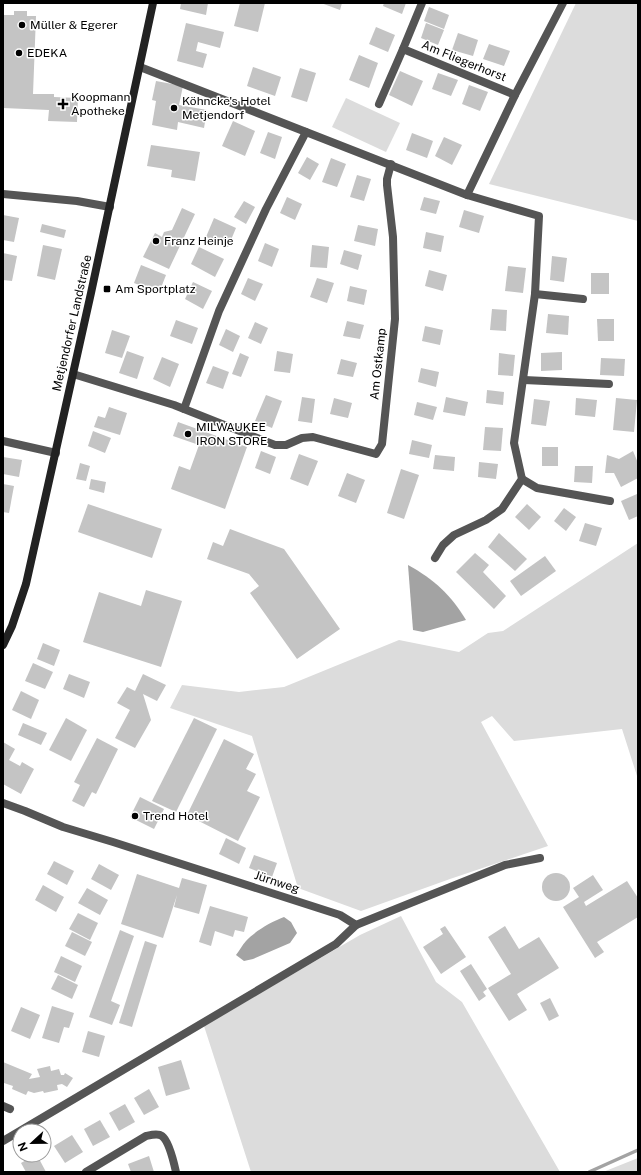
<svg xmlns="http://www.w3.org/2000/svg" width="641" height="1175" font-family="'Public Sans',sans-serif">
	<rect width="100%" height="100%" fill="#fff"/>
	<g fill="#dcdcdc">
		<polygon points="576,3 638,3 638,221 489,184"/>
		<polygon points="346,98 400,123 386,152 332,127"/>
		<polygon points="638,543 638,779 622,729 514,741 492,716 481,722 548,846 450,879 361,911 298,888 252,736 170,708 182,685 239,692 284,687 399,640 459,652 488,633 503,631"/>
		<polygon points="401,916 436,982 462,1002 560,1172 251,1172 204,1026 360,935"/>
		<polygon points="638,1158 638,1172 603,1172"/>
	</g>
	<g fill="#a3a3a3">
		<path d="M 408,565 C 435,580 450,594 466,620 L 423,632 L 413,630 Z"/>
		<path d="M 284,917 L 291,922 L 297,933 L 290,943 L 253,959 L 244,961 L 236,955 C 240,950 242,945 246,941 C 255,931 271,922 284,917 Z"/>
	</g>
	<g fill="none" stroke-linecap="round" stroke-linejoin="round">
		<polyline stroke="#a3a3a3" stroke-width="3.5" points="589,1172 638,1150"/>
	</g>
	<g fill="#c4c4c4">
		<polygon points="181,3 208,3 206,15 180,9"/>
		<polygon points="240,3 265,3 258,32 234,26"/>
		<polygon points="321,3 342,3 340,10"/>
		<polygon points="384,3 406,3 402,14 383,6"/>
		<polygon points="429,7 449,15 444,29 424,21"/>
		<polygon points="14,11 27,11 27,16 36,16 33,94 54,94 54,97 78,98 77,122 48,121 49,110 3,108 3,15 14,15"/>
		<polygon points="186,23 224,32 220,48 198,42 196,51 207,54 203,68 177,61"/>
		<polygon points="426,23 444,30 438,45 421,38"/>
		<polygon points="376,27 395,35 388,52 369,44"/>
		<polygon points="458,33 478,40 473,56 452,50"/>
		<polygon points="489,44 510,51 504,66 483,59"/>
		<polygon points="359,55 378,63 369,88 349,80"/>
		<polygon points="253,67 281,77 275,96 247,86"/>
		<polygon points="300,68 316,73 307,102 291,97"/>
		<polygon points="400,71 423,81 412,106 389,95"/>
		<polygon points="438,73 458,80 451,96 432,89"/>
		<polygon points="156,81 183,86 179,105 207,110 204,128 178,122 177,130 152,125 156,101 152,100"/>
		<polygon points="469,85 488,92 480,111 462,104"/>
		<polygon points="233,121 255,131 245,156 222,146"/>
		<polygon points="268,132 282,137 275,159 260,153"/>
		<polygon points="412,133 433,141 427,158 406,150"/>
		<polygon points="444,137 462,145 452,165 435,156"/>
		<polygon points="151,145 200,152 195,181 171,177 172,170 147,166"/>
		<polygon points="307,157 319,164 310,180 298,173"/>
		<polygon points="331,158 346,164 337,187 322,182"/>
		<polygon points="357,175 371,179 364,201 350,197"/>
		<polygon points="287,197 302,204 295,220 280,213"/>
		<polygon points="424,197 440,201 436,214 420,210"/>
		<polygon points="244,201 255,207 246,224 234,217"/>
		<polygon points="182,208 195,214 169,269 143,257 155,233 162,237 164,232 172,230"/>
		<polygon points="464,210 484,216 479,233 459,227"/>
		<polygon points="3,215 19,218 14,242 3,240"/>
		<polygon points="214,218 236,228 228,247 206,237"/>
		<polygon points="42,224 66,230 64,238 40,232"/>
		<polygon points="358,225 378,229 375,246 354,241"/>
		<polygon points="426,232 444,236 441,252 423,248"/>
		<polygon points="265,243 279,249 272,267 258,261"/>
		<polygon points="43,245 62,249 55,280 37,276"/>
		<polygon points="312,245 329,247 327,268 310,267"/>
		<polygon points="199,247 224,259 215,277 191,264"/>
		<polygon points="344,250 362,255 358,270 340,264"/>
		<polygon points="3,253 17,256 12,281 3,280"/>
		<polygon points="552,256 567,258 564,282 550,280"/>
		<polygon points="141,265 166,275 159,293 134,283"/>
		<polygon points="508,266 526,268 523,293 505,291"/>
		<polygon points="429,270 447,275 443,291 425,286"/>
		<rect x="591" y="273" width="18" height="21"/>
		<polygon points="248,278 263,284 255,301 241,294"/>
		<polygon points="317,278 334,283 327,303 310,297"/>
		<polygon points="193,282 212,291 203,309 185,299"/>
		<polygon points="350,286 367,290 364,305 347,301"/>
		<polygon points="492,309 507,310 506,331 490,330"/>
		<polygon points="548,314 569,316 568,335 546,333"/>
		<polygon points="597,319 614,319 614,341 598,341"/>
		<polygon points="176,320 198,328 192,344 170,336"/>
		<polygon points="347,321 364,325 360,339 343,336"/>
		<polygon points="255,322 268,328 261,344 248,338"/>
		<polygon points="425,326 443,330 440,345 422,341"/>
		<polygon points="226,329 240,336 233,352 219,345"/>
		<polygon points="112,330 130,336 122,358 105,353"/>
		<polygon points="127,351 144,357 137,379 119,373"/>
		<polygon points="277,351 293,354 290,373 274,371"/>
		<polygon points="562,352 562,370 541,371 541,353"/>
		<polygon points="240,353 249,357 241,377 232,374"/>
		<polygon points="499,353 515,355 513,376 498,375"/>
		<polygon points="162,357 179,364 170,387 153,379"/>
		<polygon points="601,358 625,359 624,376 600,375"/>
		<polygon points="341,359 357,363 353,377 337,374"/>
		<polygon points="213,366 229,372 223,389 206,383"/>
		<polygon points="421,368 439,372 436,387 418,382"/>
		<polygon points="487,390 504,392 503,405 486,403"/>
		<polygon points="266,395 282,401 272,428 255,421"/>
		<polygon points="302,397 315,399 312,423 298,421"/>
		<polygon points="446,397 468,402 465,416 443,412"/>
		<polygon points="334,398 352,403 348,418 330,414"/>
		<polygon points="576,398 597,400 595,417 575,415"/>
		<polygon points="616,398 637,400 634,432 613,430"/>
		<polygon points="534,399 550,401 546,426 531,424"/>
		<polygon points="417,402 437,407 433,420 414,415"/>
		<polygon points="109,407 127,413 120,435 94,427 98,416 105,418"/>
		<polygon points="178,422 247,447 225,509 171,489 179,466 190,470 199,445 173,436"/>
		<polygon points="485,427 503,428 501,451 483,450"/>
		<polygon points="93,431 111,438 105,453 88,446"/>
		<polygon points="412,440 432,445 429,458 409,454"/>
		<rect x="542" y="447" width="16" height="19"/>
		<polygon points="261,451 276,457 270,474 255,468"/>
		<polygon points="633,451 638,463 638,478 621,487 614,473 605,473 607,455 619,459"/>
		<polygon points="299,454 318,461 308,486 290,479"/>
		<polygon points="435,455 455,457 454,471 433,469"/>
		<polygon points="3,457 22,460 19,477 3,474"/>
		<polygon points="479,462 498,464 496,479 478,477"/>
		<polygon points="80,463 90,466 86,481 76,479"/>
		<polygon points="575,466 593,466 592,483 574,482"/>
		<polygon points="401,469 419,475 404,519 387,513"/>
		<polygon points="347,473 365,480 356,503 338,496"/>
		<polygon points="91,479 106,482 104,493 89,489"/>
		<polygon points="3,484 14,486 9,513 3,512"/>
		<polygon points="637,494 638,516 629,520 621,501"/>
		<polygon points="88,504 162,529 152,558 78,532"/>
		<polygon points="527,504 541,517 529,530 515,517"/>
		<polygon points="564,508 576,517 566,531 554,521"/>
		<polygon points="585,523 602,528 596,546 579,541"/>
		<polygon points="230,529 284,549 340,629 297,659 250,593 259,586 249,574 207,559 213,542 223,546"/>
		<polygon points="499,533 527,559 515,571 488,547"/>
		<polygon points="475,553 489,565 483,572 506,596 494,609 456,572"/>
		<polygon points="545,556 556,571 521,596 510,581"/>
		<polygon points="146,590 182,601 161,667 83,642 99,592 141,606"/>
		<polygon points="43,643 60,650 54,666 37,659"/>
		<polygon points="33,663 53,672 45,689 25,681"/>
		<polygon points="69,674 90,682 84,698 63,689"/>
		<polygon points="143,674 166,685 157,701 143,694 151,720 135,748 115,738 130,710 117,703 127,687 135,691"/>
		<polygon points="21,691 39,700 31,719 12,710"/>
		<polygon points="66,718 87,730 71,761 49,750"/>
		<polygon points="194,718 217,729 176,812 152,801"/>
		<polygon points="23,723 47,733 41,745 18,735"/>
		<polygon points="97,738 118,749 96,794 92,792 84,807 72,801 80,785 74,782"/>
		<polygon points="224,739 254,754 246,769 256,774 247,791 260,797 238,841 187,815"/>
		<polygon points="3,742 15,749 9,760 20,766 22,762 34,769 21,794 3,784"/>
		<polygon points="140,797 164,809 154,829 130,817"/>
		<polygon points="226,838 246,848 239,864 219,854"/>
		<polygon points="254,855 277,863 272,877 249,868"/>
		<polygon points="54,861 74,871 67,885 47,874"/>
		<polygon points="99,864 119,875 111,890 91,879"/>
		<circle cx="556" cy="887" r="14"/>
		<polygon points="137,874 179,888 182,878 207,885 199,914 174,907 177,895 163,938 121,924"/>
		<polygon points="593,875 603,890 584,902 586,906 627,881 638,898 638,917 597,942 604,952 595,958 563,907 579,897 573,888"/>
		<polygon points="43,885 64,897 56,912 35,900"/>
		<polygon points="87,888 108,900 100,915 78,903"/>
		<polygon points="210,906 248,917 244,932 235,930 233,937 215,931 211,946 199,942"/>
		<polygon points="78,913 98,923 90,940 69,929"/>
		<polygon points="445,926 466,957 441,974 423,947 443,934 440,929"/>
		<polygon points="505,926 519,949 539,937 559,968 517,994 527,1010 509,1021 488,988 511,974 488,937"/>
		<polygon points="120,930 134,936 111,1001 120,1005 112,1025 89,1017"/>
		<polygon points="72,932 92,942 85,956 65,946"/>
		<polygon points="145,941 157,945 132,1027 119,1023"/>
		<polygon points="61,956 82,966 75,982 54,972"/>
		<polygon points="471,964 487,989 483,992 486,996 479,1001 460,971"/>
		<polygon points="58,975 78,985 72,999 51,989"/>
		<polygon points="550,998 559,1016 549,1021 540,1003"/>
		<polygon points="52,1006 74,1013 69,1028 64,1027 59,1043 42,1038"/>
		<polygon points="21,1007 40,1015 30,1039 11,1031"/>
		<polygon points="88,1031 105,1036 99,1057 82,1052"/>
		<polygon points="181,1060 190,1089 166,1096 158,1067"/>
		<polygon points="3,1062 32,1074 29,1079 40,1077 37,1069 50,1066 51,1071 59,1069 61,1075 64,1075 65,1073 73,1078 67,1087 62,1084 57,1085 58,1090 44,1093 43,1091 34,1093 28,1091 26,1095 12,1089 13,1086 4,1083 3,1086"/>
		<polygon points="149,1089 159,1107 144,1115 134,1098"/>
		<polygon points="125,1104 135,1122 119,1131 109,1113"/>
		<polygon points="100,1120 110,1137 93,1146 84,1129"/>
		<polygon points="72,1135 83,1152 65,1163 54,1146"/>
		<polygon points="35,1155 37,1155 46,1172 26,1172 21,1163"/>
		<polygon points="149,1156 154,1172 131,1172 128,1164"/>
	</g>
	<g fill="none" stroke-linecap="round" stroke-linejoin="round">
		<g stroke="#555" stroke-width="8">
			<polyline points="422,3 403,49 515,95"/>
			<polyline points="140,67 467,195 539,216 535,294 514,443 522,479 502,509 486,520 454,535 443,545 435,558"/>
			<polyline points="379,104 403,49"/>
			<polyline points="3,194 77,201 110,207"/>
			<polyline points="467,195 515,95 563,3"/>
			<polyline points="535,294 583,299"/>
			<polyline points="73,374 174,405 275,445 286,445 302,438 313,437 376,454 382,444 395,319 393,237 387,185 387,179 391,164"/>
			<polyline points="524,380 609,384"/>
			<polyline points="184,409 219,311 266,209 306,132"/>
			<polyline points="3,441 56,453"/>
			<polyline points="522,479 537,488 610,501"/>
			<polyline points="3,803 25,811 63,827 113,842 340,915 356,925 505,865 540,858"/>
			<polyline points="3,1106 10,1109"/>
			<polyline points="3,1141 336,944 356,925"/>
			<path d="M 86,1172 L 146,1136 C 151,1135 158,1133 162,1136 C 169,1141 174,1163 176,1172"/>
		</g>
		<polyline stroke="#222" stroke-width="8" points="3,645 12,626 26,584 91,293 153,3"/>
	</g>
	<g fill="#000" stroke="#fff" stroke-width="1.5">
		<circle cx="22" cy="25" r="4"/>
		<circle cx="19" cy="53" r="4"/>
		<path d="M61 98h4v4h4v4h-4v4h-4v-4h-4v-4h4z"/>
		<circle cx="174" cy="108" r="4"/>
		<circle cx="156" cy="241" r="4"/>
		<rect x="103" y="285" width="8" height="8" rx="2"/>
		<circle cx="188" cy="434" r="4"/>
		<circle cx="135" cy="816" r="4"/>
	</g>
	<g text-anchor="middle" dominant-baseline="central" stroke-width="3" stroke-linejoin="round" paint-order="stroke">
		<g font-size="12" fill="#000" stroke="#fff" text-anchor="start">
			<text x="30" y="25">Müller &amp; Egerer</text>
			<text x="27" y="53">EDEKA</text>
			<text x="71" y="97">Koopmann<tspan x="71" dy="14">Apotheke</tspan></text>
			<text x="182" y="101">Köhncke's Hotel<tspan x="182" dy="14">Metjendorf</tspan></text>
			<text x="164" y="241">Franz Heinje</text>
			<text x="115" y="289">Am Sportplatz</text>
			<text x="196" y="427">MILWAUKEE<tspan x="196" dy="14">IRON STORE</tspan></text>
			<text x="143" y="816">Trend Hotel</text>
		</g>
		<g font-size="12" fill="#000" stroke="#fff">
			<text transform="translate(464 61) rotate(22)">Am Fliegerhorst</text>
			<text transform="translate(72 323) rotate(-77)">Metjendorfer Landstraße</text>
			<text transform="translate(378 364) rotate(-84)">Am Ostkamp</text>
			<text transform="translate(277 882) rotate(18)">Jürnweg</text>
		</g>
	</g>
	<rect width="641" height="1175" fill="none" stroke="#000000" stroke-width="8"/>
	<g transform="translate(32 1143) rotate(248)"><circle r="19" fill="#ffffff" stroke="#999999"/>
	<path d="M0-3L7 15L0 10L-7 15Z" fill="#000000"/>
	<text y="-6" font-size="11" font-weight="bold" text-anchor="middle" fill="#000000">N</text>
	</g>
</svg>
